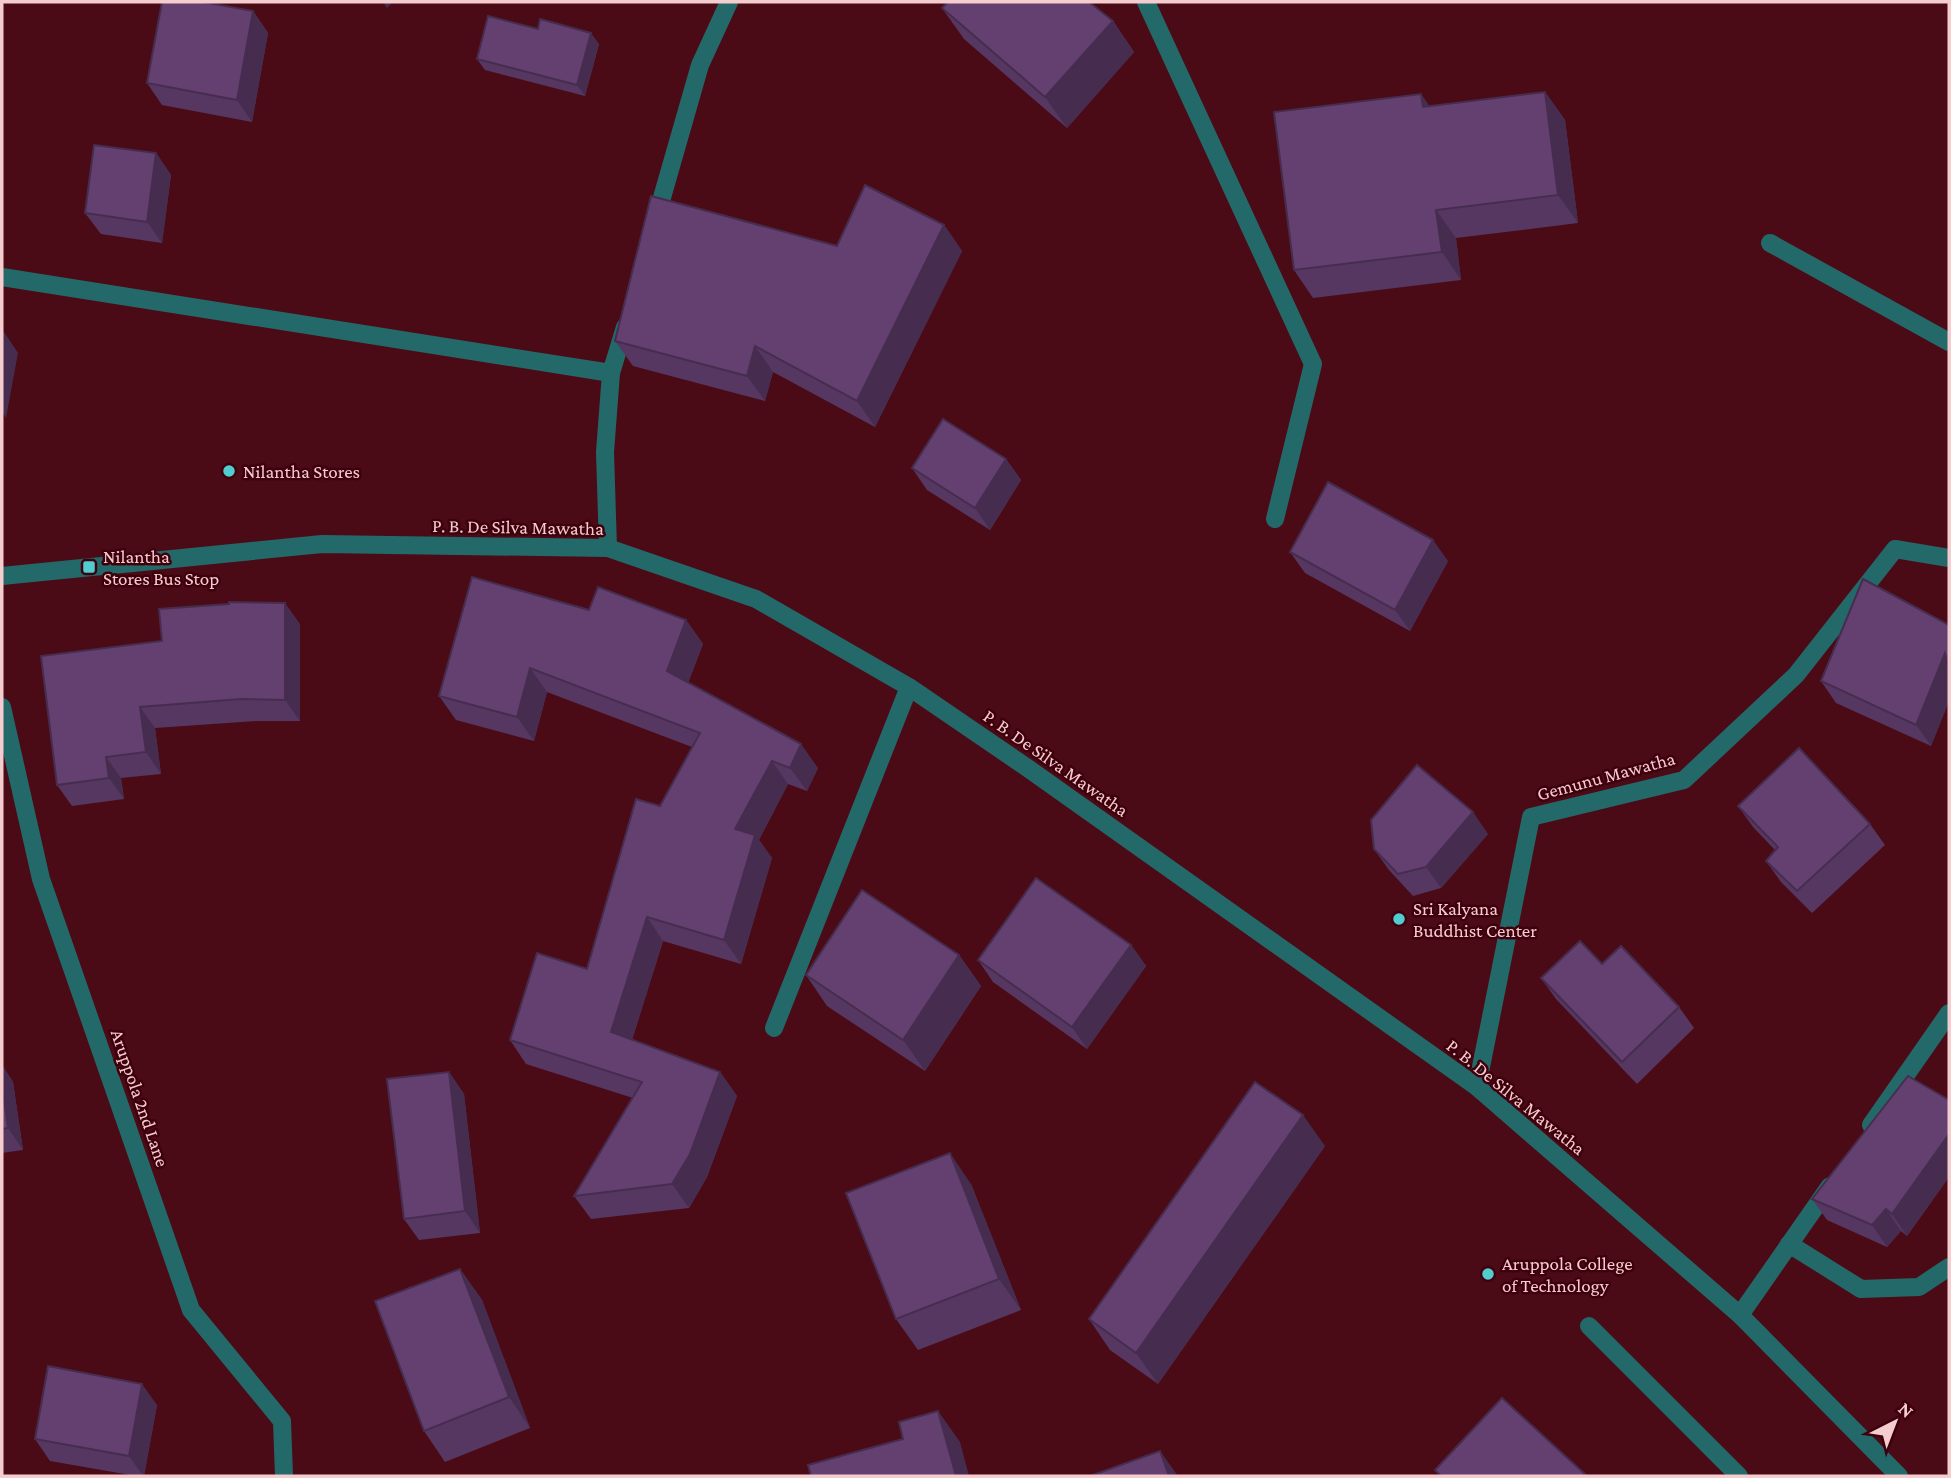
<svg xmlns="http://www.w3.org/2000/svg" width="1951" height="1478" font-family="'Crimson Pro',serif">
	<rect width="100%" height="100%" fill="#4b0b16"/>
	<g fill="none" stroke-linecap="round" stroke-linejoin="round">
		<g stroke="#24696a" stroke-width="18">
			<polyline points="1146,2 1313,364 1275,519"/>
			<polyline points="655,222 700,65 729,2"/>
			<polyline points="1770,243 1949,342"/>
			<polyline points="2,277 611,373"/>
			<polyline points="608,548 605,452 611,373 625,327"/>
			<polyline points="2,576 322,544 608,548 756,599 909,687 1029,769 1477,1087 1740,1315 1899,1476"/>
			<polyline points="2,707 41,879 191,1310 282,1421 284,1476"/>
			<polyline points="774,1028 909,687"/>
			<polyline points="1477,1087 1531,817 1684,780 1796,675 1895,549 1949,558"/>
			<polyline points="1871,1125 1949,1013"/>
			<polyline points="1789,1244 1861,1289 1919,1287 1949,1267"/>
			<polyline points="1740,1315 1830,1186"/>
			<polyline points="1589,1326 1739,1476"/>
		</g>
	</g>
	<g fill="#563761">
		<polygon points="942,8 1113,21 1134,52 1067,128 964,39"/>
		<polygon points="253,11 268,33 252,122 162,105 147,83"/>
		<polygon points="538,29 599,44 585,96 485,70 477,59"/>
		<polygon points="1545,92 1565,120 1578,223 1456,238 1461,280 1313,298 1294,270 1421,94 1429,106"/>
		<polygon points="156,153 171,175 162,243 101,234 85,213"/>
		<polygon points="944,225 962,251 875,427 773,372 765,401 633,366 615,341 837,246"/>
		<polygon points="1006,459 1021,480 990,530 927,490 912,468"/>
		<polygon points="1290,552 1448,561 1410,631 1305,573"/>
		<polygon points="589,610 686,620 703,644 688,683 818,768 807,791 788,784 759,840 772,858 741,964 663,941 632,1040 720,1072 737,1096 707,1177 689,1208 591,1219 574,1196 633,1098 526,1064 510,1040 587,969 660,806 692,747 547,692 534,741 456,720 439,696"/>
		<polygon points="300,624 300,721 256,721 155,728 161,774 121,778 124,799 72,806 57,785 41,656"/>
		<polygon points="1949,625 1949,701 1931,746 1836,703 1821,681"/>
		<polygon points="1738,806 1870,824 1885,845 1812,913 1781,882 1766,861 1775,850 1753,827"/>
		<polygon points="1488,834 1441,888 1413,896 1389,870 1374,849"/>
		<polygon points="1131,945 1146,966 1087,1049 993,982 978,960"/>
		<polygon points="959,955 981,986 925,1071 827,1006 806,975"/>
		<polygon points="1602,964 1679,1007 1694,1028 1637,1084 1556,999 1541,978"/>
		<polygon points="2,1065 13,1082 23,1150 2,1153"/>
		<polygon points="449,1072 464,1094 480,1233 419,1240 404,1219"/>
		<polygon points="1949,1100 1949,1177 1907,1236 1901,1231 1887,1247 1827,1220 1812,1199"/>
		<polygon points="1325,1146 1158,1384 1110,1350 1089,1319"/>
		<polygon points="971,1184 1021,1310 918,1350 896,1319"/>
		<polygon points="460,1269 482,1300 530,1428 445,1462 424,1431"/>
		<polygon points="157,1405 144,1476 136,1476 50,1461 35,1439"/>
	</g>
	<g fill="#462d4f">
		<polygon points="383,2 393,2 387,8"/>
		<polygon points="253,11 268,33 252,122 237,100"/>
		<polygon points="1113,21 1134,52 1067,128 1045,97"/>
		<polygon points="591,33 599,44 585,96 577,85"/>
		<polygon points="1545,92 1565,120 1578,223 1558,195"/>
		<polygon points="1421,94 1441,122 1423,107"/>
		<polygon points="156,153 171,175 162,243 147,222"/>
		<polygon points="1436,210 1456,238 1461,280 1442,252"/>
		<polygon points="944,225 962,251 875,427 857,401"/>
		<polygon points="2,329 18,353 6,418 2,411"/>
		<polygon points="755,346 773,372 765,401 747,376"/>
		<polygon points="1006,459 1021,480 990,530 975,508"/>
		<polygon points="1433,540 1448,561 1410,631 1395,610"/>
		<polygon points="285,603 300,624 300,721 285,700"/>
		<polygon points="686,620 703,644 683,695 667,671"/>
		<polygon points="1945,653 1949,659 1949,701 1931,746 1916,725"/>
		<polygon points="530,668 547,692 534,741 517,717"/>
		<polygon points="140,707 155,728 161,774 146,752"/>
		<polygon points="801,744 818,768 807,791 790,768"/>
		<polygon points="106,757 121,778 124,799 109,778"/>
		<polygon points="772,761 788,784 759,840 772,858 741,964 724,940 735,829"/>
		<polygon points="1473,812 1488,834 1441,888 1426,867"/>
		<polygon points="647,917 663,941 627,1056 611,1032"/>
		<polygon points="1131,945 1146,966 1087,1049 1072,1027"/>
		<polygon points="959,955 981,986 925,1071 903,1040"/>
		<polygon points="2,1065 13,1082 23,1150 8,1128 2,1085"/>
		<polygon points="449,1072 464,1094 480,1233 465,1211"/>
		<polygon points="720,1072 737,1096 707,1177 689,1208 672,1184"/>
		<polygon points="1303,1115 1325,1146 1158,1384 1136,1353"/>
		<polygon points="1949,1134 1949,1177 1907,1236 1892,1214"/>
		<polygon points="950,1153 971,1184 1021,1310 999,1279"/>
		<polygon points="1886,1209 1901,1231 1887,1247 1872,1225"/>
		<polygon points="460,1269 482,1300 530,1428 509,1397"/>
		<polygon points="142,1384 157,1405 144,1476 143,1476 129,1456"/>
		<polygon points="938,1411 960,1442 969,1476 956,1476"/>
		<polygon points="1160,1451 1178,1476 1169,1476"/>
	</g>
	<g fill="#644071" stroke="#462d4f" stroke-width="2">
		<polygon points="162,2 203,2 253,11 237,100 147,83"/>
		<polygon points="948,2 1089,2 1113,21 1045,97 942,8"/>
		<polygon points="488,16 538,29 540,19 591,33 577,85 477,59"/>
		<polygon points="1545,92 1558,195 1436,210 1442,252 1294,270 1274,112 1421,94 1423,107"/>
		<polygon points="94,145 156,153 147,222 85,213"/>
		<polygon points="865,185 944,225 857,401 755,346 747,376 615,341 651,196 837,246"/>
		<polygon points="943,419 1006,459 975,508 912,468"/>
		<polygon points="1328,482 1433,540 1395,610 1290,552"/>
		<polygon points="472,577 589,610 598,587 686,620 667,671 801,744 790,768 772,761 735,829 755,835 724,940 647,917 611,1032 720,1072 690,1154 672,1184 574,1196 642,1082 510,1040 537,953 587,969 636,799 660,806 700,733 530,668 517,717 439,696"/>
		<polygon points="1863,579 1949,625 1949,667 1945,653 1916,725 1821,681"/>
		<polygon points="229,602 285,603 285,700 241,699 140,707 146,752 106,757 109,778 57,785 41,656 162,641 159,609 229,604"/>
		<polygon points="1799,748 1870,824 1797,891 1766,861 1778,847 1738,806"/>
		<polygon points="1417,765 1473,812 1426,867 1398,874 1374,849 1371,820"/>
		<polygon points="1036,878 1131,945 1072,1027 978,960"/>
		<polygon points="862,890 959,955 903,1040 806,975"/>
		<polygon points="1580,941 1602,964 1621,946 1679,1007 1622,1062 1541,978"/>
		<polygon points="449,1072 465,1211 404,1219 387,1079"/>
		<polygon points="1908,1076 1949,1100 1949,1134 1892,1214 1886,1209 1872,1225 1812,1199"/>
		<polygon points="1255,1082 1303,1115 1136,1353 1089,1319"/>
		<polygon points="2,1085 8,1128 2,1129"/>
		<polygon points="950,1153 999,1279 896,1319 846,1193"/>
		<polygon points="460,1269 509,1397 424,1431 375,1301"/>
		<polygon points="48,1366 142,1384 129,1456 35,1439"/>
		<polygon points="1502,1398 1587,1476 1441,1476 1435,1470"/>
		<polygon points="938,1411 956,1476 811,1476 808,1465 903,1439 899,1422"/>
		<polygon points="1160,1451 1169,1476 1090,1476"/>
	</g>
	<g fill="#52cdcf" stroke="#3f000d" stroke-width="2.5">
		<circle cx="229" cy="471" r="7"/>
		<rect x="82" y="560" width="14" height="14" rx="3.5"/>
		<circle cx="1399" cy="919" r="7"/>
		<circle cx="1488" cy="1274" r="7"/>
	</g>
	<g text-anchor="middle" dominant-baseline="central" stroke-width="5" stroke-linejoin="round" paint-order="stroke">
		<g font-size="19" fill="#f6cdce" stroke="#3f000d" text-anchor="start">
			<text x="243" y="471">Nilantha Stores</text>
			<text x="103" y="556">Nilantha<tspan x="103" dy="22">Stores Bus Stop</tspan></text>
			<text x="1413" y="908">Sri Kalyana<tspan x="1413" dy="22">Buddhist Center</tspan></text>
			<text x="1502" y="1263">Aruppola College<tspan x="1502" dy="22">of Technology</tspan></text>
		</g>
		<g font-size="19" fill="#f6cdce" stroke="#3f000d">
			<text transform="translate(518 527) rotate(1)">P. B. De Silva Mawatha</text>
			<text transform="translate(1056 763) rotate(35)">P. B. De Silva Mawatha</text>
			<text transform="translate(1606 776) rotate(-15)">Gemunu Mawatha</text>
			<text transform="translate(1516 1097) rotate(39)">P. B. De Silva Mawatha</text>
			<text transform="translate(140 1098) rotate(71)">Aruppola 2nd Lane</text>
		</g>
	</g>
	<rect width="1951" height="1478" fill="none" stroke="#f6cdce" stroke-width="7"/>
	<g transform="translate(1895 1422) rotate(42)" stroke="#3f000d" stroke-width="5" paint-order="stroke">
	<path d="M0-5L12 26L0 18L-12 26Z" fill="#f6cdce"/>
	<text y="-10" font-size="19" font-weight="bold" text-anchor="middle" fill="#f6cdce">N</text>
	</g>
</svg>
